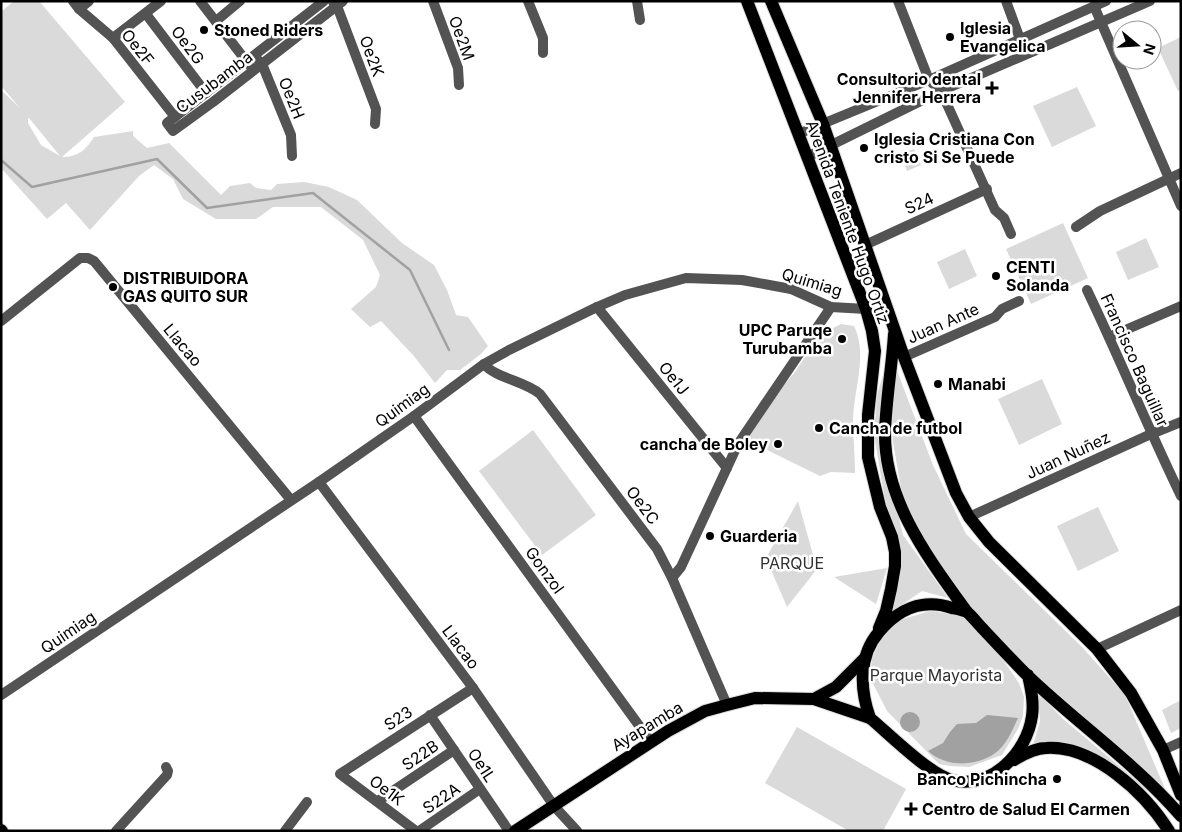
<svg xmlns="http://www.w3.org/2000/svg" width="1182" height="832" font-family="Inter,sans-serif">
	<rect width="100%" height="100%" fill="#fff"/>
	<g fill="#dadada" fill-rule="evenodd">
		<path d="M 14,1 L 39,1 L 125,102 L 62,157 C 78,157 86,150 94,137 L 133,131 L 133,136 L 147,148 L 169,143 L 221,195 L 230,186 L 250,183 L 256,188 L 271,190 L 277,184 L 304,182 L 329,187 L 357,200 L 402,243 L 434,265 L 447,290 L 456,315 L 468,317 L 488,346 L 481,354 L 460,370 L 447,370 L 435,383 L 413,355 L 381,321 L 370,327 L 351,309 L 376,287 L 380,275 L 363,240 L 321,207 L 273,207 L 256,219 L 216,219 L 183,199 L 173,179 L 154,165 L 139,176 L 90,230 L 66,203 L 47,219 L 1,168 L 1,90 L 21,109 L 1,86 L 1,12 ZM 28,118 L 29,118 L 60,156 L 41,145 L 28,123 Z"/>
		<polygon points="1181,37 1181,90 1178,91 1158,48"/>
		<polygon points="1077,87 1096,126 1052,147 1033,106"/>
		<polygon points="914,149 921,165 907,171 900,154"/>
		<polygon points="1063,223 1088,278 1031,304 1006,249"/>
		<polygon points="1146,238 1159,267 1128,280 1116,252"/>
		<polygon points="965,249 977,276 949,289 937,262"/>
		<path d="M 841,324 L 854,326 C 868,354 854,389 853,419 C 853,437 855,455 855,473 L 831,472 L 820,476 L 745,439 L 770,401 L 795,372 L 813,345 L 825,332 Z"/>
		<polygon points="894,363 933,465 966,534 1082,647 1125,695 1172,805 983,626 943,578 904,505 893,442 892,399"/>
		<polygon points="884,372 887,384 892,489 903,535 948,598 922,591 890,613 896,586 886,506 874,435 877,395"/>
		<polygon points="1042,379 1062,424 1019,445 998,399"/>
		<polygon points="533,430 596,515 542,555 479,471"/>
		<polygon points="798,501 817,569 787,607 766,558"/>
		<polygon points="1098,507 1119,551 1078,571 1057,526"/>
		<polygon points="887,568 876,604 834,577"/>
		<polygon points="930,611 965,616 994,647 1019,683 1024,697 1023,716 1018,729 1002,755 969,767 950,766 939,764 887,711 870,678 872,659 882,636 900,620"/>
		<polygon points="1038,693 1063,719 1154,795 1078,747 1033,745 1040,721"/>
		<polygon points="1181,700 1181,728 1171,733 1162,710"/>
		<polygon points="797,727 906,789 883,831 849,831 765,783"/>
	</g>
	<g fill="#a1a1a1">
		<circle cx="910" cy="722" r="10"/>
		<path d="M 987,715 L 1018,718 C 1012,731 1006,746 994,754 C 974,767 945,767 928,751 L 943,743 L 950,732 L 957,724 L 976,723 Z"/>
	</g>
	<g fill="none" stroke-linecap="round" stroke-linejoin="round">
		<polyline stroke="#a1a1a1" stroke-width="2.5" points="1,160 32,187 157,159 207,208 313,193 410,270 449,350"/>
		<g stroke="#dbdbdb" stroke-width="14">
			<g id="major">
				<polyline points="747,1 866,309 872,331 875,351 868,415 868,457 880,507 892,537 895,552 895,566 891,589 886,611 879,628"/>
				<polyline points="771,1 823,124 904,357 956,493 969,517 989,542 1097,649 1131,693 1163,750 1181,795"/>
				<path d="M 894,334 C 892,366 886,400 885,432 C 884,501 929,559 967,612"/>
				<path d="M 1028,675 C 1031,689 1034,702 1032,716 C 1027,753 991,790 952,780 C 929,774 889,734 870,718 C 860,690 858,656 879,632 C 898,609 923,598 952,608 C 957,609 963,610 967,612 C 972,616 978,624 983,629 C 997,644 1012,660 1027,675 C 1077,723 1135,763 1181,816"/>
				<polyline points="814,699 836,687 865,658"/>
				<path d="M 1014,760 C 1024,754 1035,748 1046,748 C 1094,745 1145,793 1169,831"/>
				<polyline points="1,830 2,831"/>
				<polyline points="515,831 668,731 705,711 727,705 755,698 814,699 870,718"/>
			</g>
		</g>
		<g stroke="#535353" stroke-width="10">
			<polyline points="73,1 79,9 113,38 175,117"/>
			<polyline points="200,1 250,66"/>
			<polyline points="324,1 167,123 173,131 213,102 343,1"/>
			<polyline points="433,1 458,68 459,85"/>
			<polyline points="528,1 543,38 543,53"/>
			<polyline points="637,1 640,20"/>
			<polyline points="898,1 929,80 941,91 995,210 1004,218 1011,234"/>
			<polyline points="1006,1 1020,39"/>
			<polyline points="333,2 337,6 376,109 375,124"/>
			<polyline points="1094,6 1181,206"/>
			<polyline points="79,9 89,1"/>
			<polyline points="146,14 206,93"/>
			<polyline points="216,21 240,1"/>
			<polyline points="113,38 161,1"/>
			<polyline points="258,60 262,64 291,135 292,156"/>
			<polyline points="798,134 929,80 1106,1"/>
			<polyline points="807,157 941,91 1150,1"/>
			<polyline points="1076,227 1100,211 1181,173"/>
			<polyline points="865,245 987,189"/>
			<path d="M 1087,290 C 1120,359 1148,428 1181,496"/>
			<polyline points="597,307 727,468"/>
			<polyline points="1,321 80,258 88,258 94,261 291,500"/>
			<polyline points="1109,337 1181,306"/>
			<polyline points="904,357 995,317 1002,309 1019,301"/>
			<path d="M 484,364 C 495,378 525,381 540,394 L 657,549 L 672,578 L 727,705"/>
			<polyline points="414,416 651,742"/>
			<polyline points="319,482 473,688 554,806 577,831"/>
			<polyline points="969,517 1151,434 1181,422"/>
			<polyline points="672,578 681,567 738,444 831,307"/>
			<polyline points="1097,649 1181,610"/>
			<polyline points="1,695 319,482 414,416 484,364 509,350 597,307 625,295 686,278 742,280 791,289 831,307 866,309"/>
			<polyline points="430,715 509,831"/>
			<polyline points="1163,750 1181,742"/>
			<polyline points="378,801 454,750"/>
			<polyline points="116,831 167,775 168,771 166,767"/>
			<polyline points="285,831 307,802"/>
			<polyline points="416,831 340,774 473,688"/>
			<polyline points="419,831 480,789"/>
		</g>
		<use href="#major" stroke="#000" stroke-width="12"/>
	</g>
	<g fill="#000" stroke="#fff" stroke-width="2">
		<circle cx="204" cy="30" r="5"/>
		<circle cx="950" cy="37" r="5"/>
		<path d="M989.5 80.5h5v5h5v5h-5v5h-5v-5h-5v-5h5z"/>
		<circle cx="864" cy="148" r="5"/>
		<circle cx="996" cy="276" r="5"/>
		<circle cx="113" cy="287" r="5"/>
		<circle cx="842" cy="339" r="5"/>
		<circle cx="938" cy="384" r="5"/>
		<circle cx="819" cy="428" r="5"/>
		<circle cx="778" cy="444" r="5"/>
		<circle cx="710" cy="536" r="5"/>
		<circle cx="1057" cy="779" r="5"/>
		<path d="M908.5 801.5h5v5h5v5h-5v5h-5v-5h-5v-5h5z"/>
	</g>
	<g text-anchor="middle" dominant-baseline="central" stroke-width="5" stroke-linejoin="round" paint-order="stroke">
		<g font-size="16" font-weight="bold" fill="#000" stroke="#fff" text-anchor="start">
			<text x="960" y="28">Iglesia<tspan x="960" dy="18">Evangelica</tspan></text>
			<text x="214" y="30">Stoned Riders</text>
			<text x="981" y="79" text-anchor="end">Consultorio dental<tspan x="981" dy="18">Jennifer Herrera</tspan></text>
			<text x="874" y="139">Iglesia Cristiana Con<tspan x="874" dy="18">cristo Si Se Puede</tspan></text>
			<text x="1006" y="267">CENTI<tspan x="1006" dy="18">Solanda</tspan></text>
			<text x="123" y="278">DISTRIBUIDORA<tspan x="123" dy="18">GAS QUITO SUR</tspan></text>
			<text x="832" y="330" text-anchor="end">UPC Paruqe<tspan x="832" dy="18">Turubamba</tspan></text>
			<text x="948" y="384">Manabi</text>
			<text x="829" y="428">Cancha de futbol</text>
			<text x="768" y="444" text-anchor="end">cancha de Boley</text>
			<text x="720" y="536">Guarderia</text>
			<text x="1047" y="779" text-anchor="end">Banco Pichincha</text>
			<text x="922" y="809">Centro de Salud El Carmen</text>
		</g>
		<g font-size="16" fill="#000" stroke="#fff">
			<text transform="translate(462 38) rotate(70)">Oe2M</text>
			<text transform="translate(188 45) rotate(53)">Oe2G</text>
			<text transform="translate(138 47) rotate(51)">Oe2F</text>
			<text transform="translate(372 56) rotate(70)">Oe2K</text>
			<text transform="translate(214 82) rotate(-37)">Cusubamba</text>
			<text transform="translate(292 98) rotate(68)">Oe2H</text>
			<text transform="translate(919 203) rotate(-25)">S24</text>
			<text transform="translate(848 222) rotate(70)">Avenida Teniente Hugo Ortiz</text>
			<text transform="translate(812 282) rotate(17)">Quimiag</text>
			<text transform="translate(943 323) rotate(-24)">Juan Ante</text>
			<text transform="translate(183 345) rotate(50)">Llacao</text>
			<text transform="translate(1135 360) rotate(66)">Francisco Baguillar</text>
			<text transform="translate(674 378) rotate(51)">Oe1J</text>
			<text transform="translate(402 405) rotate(-36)">Quimiag</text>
			<text transform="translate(1068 455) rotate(-25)">Juan Nuñez</text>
			<text transform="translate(643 505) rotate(53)">Oe2C</text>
			<text transform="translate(545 570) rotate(54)">Gonzol</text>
			<text transform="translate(68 632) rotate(-34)">Quimiag</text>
			<text transform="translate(461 647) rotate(53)">Llacao</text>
			<text transform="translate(398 718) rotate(-33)">S23</text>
			<text transform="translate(647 726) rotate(-31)">Ayapamba</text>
			<text transform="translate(420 755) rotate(-34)">S22B</text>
			<text transform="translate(482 765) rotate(57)">Oe1L</text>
			<text transform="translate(387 790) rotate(37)">Oe1K</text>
			<text transform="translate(441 798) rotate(-34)">S22A</text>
		</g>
		<g font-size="16" fill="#313131" stroke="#fff">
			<text x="792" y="563">PARQUE</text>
			<text x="936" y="675">Parque Mayorista</text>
		</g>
	</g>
	<rect width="1182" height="832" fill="none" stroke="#000000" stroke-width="5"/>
	<g transform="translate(1137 45) rotate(108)"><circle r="24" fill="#ffffff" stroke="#999999"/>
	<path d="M0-4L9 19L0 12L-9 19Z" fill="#000000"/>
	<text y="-8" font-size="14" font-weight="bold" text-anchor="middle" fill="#000000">N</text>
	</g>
</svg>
